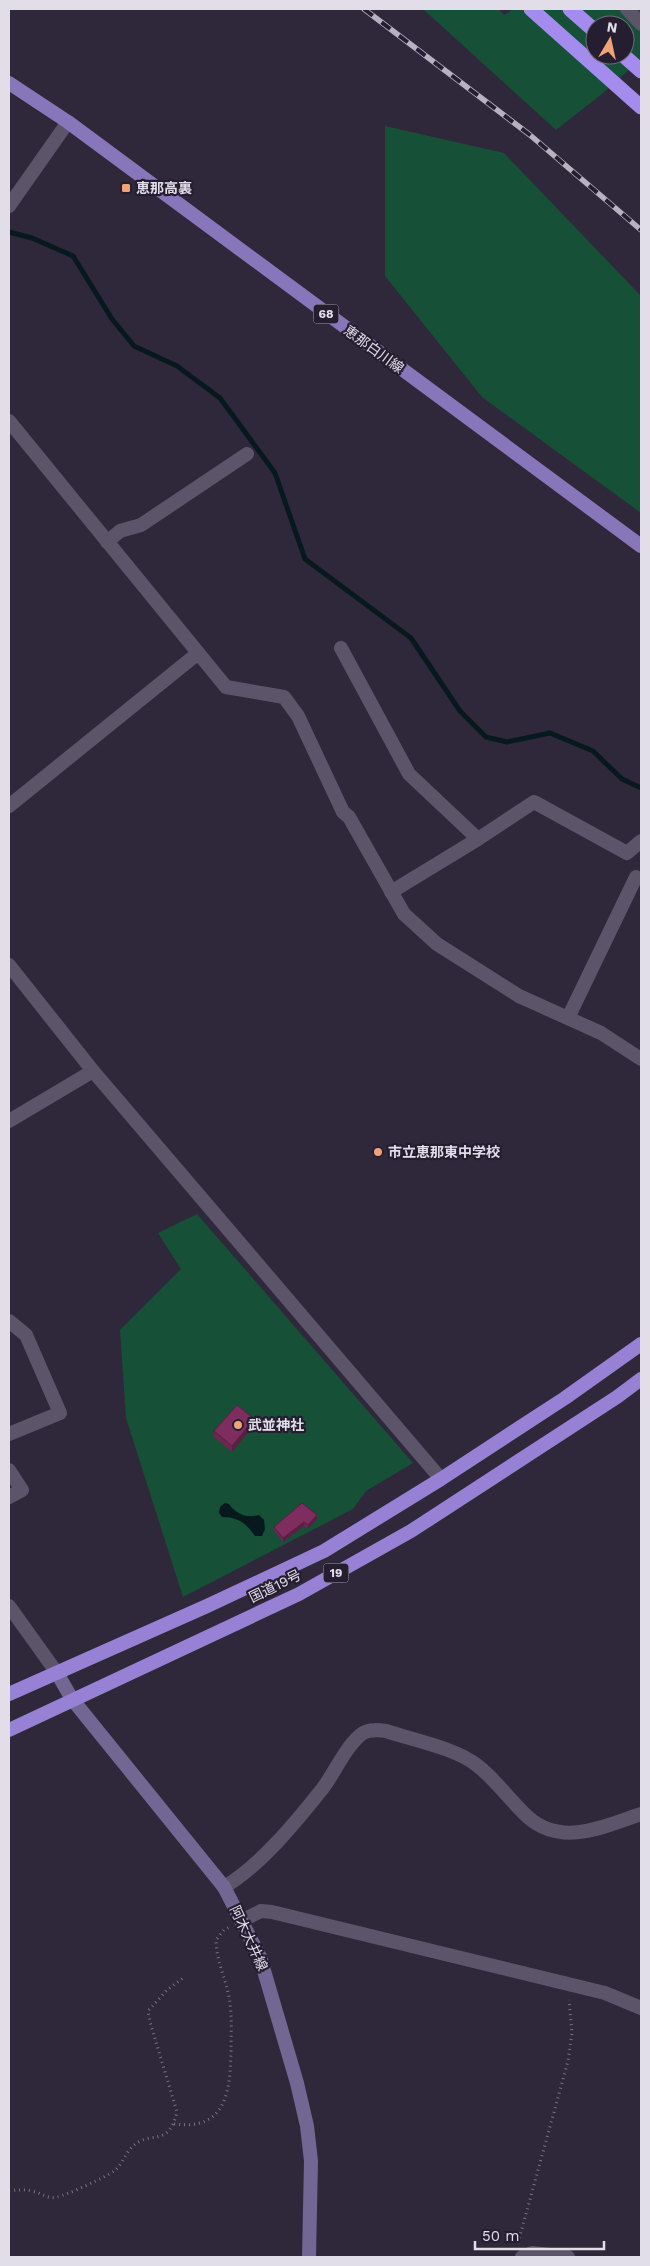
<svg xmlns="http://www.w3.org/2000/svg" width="650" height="2266" font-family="'Work Sans','Noto Sans JP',sans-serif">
	<rect width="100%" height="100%" fill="#2f283a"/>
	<g fill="#165037" fill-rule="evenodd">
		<path d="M 423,9 L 499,9 L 504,15 L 513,9 L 641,9 L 641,59 L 603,93 L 556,130 ZM 595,25 L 625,25 L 625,55 L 595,55 Z"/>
		<polygon points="385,126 504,153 641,296 641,513 482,397 385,276"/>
		<polygon points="197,1214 413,1463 366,1491 353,1509 183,1597 126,1418 120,1330 181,1269 158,1233"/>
	</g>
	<path fill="#08191e" d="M 225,1503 L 229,1504 C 237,1515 247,1518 259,1515 L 264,1520 L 265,1529 L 262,1536 L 255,1536 C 246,1523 238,1517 222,1517 L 219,1513 L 220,1507 Z"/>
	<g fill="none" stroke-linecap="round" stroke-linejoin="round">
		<polyline stroke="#08191e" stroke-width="5" points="9,232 32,238 73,256 112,319 134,346 177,366 220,398 275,473 305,559 411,638 460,711 486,737 507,742 550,733 593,751 622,779 641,788"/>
		<g stroke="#787281" stroke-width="3" stroke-dasharray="1 4" stroke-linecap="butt">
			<path d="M 174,2124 C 227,2131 230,2091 231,2051 C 231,2036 232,2019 230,2004 C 228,1983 216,1962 216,1940 L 224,1930 L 230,1927"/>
			<path d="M 9,2191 C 17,2190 23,2189 32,2191 C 41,2193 47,2199 57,2197 C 67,2195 106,2177 114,2171 C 122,2165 125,2154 132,2147 C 150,2129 168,2149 177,2112 L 150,2022 L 148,2011 L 167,1990 L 183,1978"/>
			<polyline points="518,2243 568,2061 572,2033 569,2000"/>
		</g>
		<g stroke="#5c556a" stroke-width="14">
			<polyline points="627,9 641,24"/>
			<polyline points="9,206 68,122"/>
			<polyline points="9,421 226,687 284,697 298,716 343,812 349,817 404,914 437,944 519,996 601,1033 641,1059"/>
			<polyline points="107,542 120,531 141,525 247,454"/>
			<polyline points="341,648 409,774 478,839 534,802 627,853 641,841"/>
			<polyline points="9,806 197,654"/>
			<polyline points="391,892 478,839"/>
			<polyline points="9,965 93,1071 441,1479"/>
			<polyline points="568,1018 636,877"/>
			<polyline points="9,1121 93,1071"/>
			<polyline points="9,1321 26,1335 60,1413 9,1434"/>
			<polyline points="9,1470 22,1490 9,1497"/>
			<path d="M 224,1887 C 260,1866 296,1822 323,1788 C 335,1772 347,1744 363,1733 C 370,1729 378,1730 386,1731 C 413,1740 456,1748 478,1766 C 497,1781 511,1802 529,1818 C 563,1847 605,1826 641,1814"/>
			<polyline points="241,1921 261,1911 272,1912 605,1993 641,2008"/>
			<polyline points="522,2257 532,2253 568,2257"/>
		</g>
		<polyline stroke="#5c556a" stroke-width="14" points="9,1606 57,1673"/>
		<polyline stroke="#726692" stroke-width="14" points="57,1673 72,1699 224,1887 260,1957 297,2083 307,2126 311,2161 309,2257"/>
		<polyline stroke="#8776ba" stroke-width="14" points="9,83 68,122 641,546"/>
		<g stroke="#9681d4" stroke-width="14">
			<polyline points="9,1694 207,1606 324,1551 441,1479 565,1398 641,1344"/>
			<polyline points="9,1730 299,1594 411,1531 617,1397 641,1379"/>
		</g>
		<g stroke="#a48cef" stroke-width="15">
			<polyline points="531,9 641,107"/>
			<polyline points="570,9 595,31"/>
			<polyline points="623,55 641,71"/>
		</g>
		<g stroke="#b7b2bf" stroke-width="5.5">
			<polyline id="rail" points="364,9 530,135 641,230"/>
		</g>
		<use href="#rail" stroke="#251e30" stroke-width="4" stroke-dasharray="11" stroke-linecap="butt"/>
	</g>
	<g fill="#6c2751">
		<polygon points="254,1425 232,1452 214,1437 214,1431"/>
		<polygon points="317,1519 308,1529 304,1526 283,1542 274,1531 274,1527"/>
	</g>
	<g fill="#582042">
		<polygon points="254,1419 254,1425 232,1452 232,1446"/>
		<polygon points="317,1515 317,1519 308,1529 308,1525"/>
		<polygon points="304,1522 304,1526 283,1542 283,1538"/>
	</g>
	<g fill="#7e2d5e" stroke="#582042">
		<polygon points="237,1405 254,1419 232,1446 214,1431"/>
		<polygon points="302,1503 317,1515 308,1525 304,1522 283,1538 274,1527"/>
	</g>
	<g fill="#f0a378" stroke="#251e30" stroke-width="2">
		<rect x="121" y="183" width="10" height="10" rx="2.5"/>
		<circle cx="378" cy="1152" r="5"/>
		<circle cx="238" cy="1425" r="5"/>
	</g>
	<g text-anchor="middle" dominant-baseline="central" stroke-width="4.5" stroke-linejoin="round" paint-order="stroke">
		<g fill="#251e30" stroke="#a9a4b2" stroke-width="1">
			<rect x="313.5" y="304.5" width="25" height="19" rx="4"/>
			<rect x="323.5" y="1563.5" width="25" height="19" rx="4"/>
		</g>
		<g font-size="12" font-weight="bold" fill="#e1dde9">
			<text x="326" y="314">68</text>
			<text x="336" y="1573">19</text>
		</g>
		<g font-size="14" font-weight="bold" fill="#e1dde9" stroke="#251e30" text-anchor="start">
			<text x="136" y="188">恵那高裏</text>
			<text x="388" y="1152">市立恵那東中学校</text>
			<text x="248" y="1425">武並神社</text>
		</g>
		<g font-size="14" fill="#e1dde9" stroke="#251e30">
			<text transform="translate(374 349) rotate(36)">恵那白川線</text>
			<text transform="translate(275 1586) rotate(-26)">国道19号</text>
			<text transform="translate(249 1938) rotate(65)">阿木大井線</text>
		</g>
	</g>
	<rect width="650" height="2266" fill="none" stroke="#e1dde9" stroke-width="20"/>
	<g transform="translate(610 40) rotate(9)"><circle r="24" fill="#251e30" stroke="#706a7a"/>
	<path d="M0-4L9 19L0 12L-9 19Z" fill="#f0a378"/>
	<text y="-8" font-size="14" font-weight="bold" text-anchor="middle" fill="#e1dde9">N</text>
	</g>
	<path d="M475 2241v8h129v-8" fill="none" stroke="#e1dde9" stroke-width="2.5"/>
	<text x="482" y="2241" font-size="15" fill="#e1dde9" stroke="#251e30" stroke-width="4" paint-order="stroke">50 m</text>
</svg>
